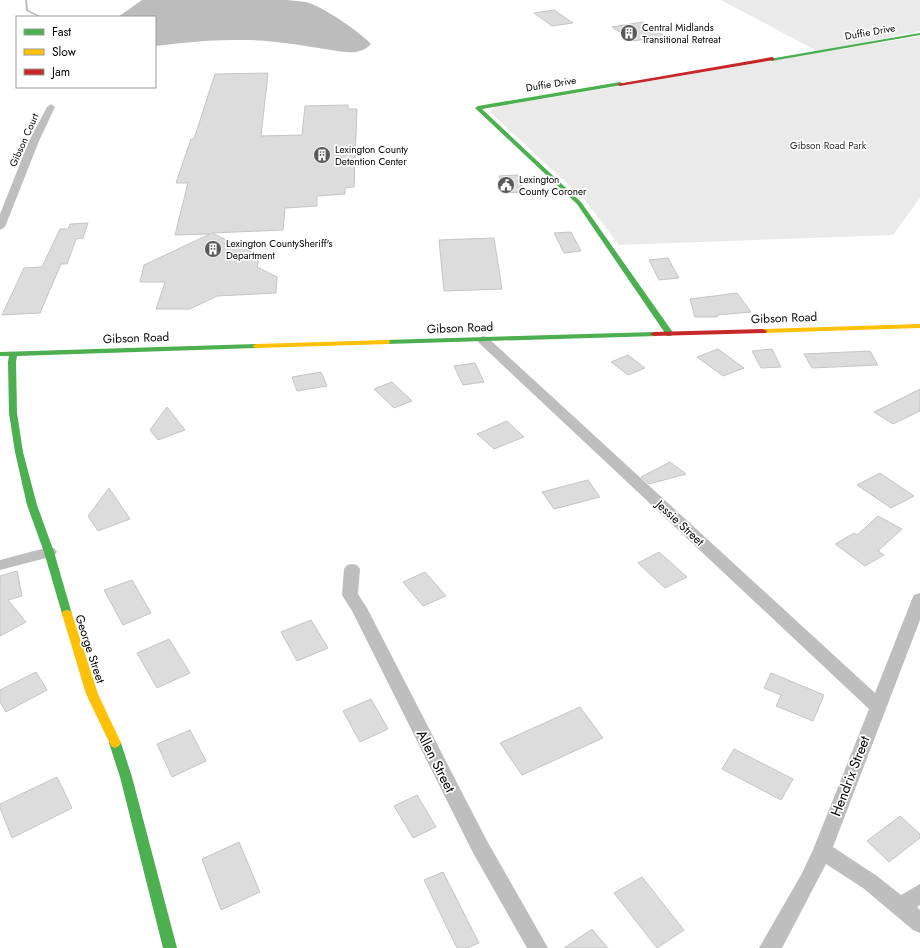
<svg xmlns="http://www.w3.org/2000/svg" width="920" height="948" font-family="Jost,sans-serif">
	<rect width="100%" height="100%" fill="#fff"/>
	<g fill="#eaeaea">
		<polygon points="721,0 920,0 920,31 819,52"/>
		<polygon points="920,36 920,198 893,235 619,245 585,200 490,112 495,107"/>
	</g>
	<path fill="#bcbcbc" d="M 142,0 L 287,0 C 293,1 300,1 306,2 C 322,6 360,32 371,44 C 360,56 345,52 331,50 C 299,45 267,39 234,40 C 207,40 181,43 155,46 L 155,17 L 118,17 Z"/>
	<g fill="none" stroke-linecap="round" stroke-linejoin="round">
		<polygon fill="#bcbcbc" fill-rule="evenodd" points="25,0 27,0 28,10 42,17 39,17 26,11"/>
	</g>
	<g fill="#dcdcdc" stroke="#c5c5c5">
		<polygon points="554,10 573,23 552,26 534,13"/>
		<polygon points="643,22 665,36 633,41 612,27"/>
		<polygon points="268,73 261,136 302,135 305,106 348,105 348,109 357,109 354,187 345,188 345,194 317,196 317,206 285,208 283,230 212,233 260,256 257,267 277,277 276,293 217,296 190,309 156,309 165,282 140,282 144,265 210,234 175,235 188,183 176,183 191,139 194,139 215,74"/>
		<polygon points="518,175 523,192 504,193 499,176"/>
		<polygon points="88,223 83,238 76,239 67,264 61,264 40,313 2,315 24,268 42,267 60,229 68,229 70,224"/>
		<polygon points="571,232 581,251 564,253 554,233"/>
		<polygon points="494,238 502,289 444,291 439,240"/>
		<polygon points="668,258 679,278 659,280 649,260"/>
		<polygon points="737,293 751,312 717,315 717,317 695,317 690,299"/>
		<polygon points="718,349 744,368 723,376 697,357"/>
		<polygon points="772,349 781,367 761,368 752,351"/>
		<polygon points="870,351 878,365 812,368 804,354"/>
		<polygon points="628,355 645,368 628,375 611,362"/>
		<polygon points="475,363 484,382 463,385 454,366"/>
		<polygon points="321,372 327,386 297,391 292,377"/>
		<polygon points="392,382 412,401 394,408 374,389"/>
		<polygon points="920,389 920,411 893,424 874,412"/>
		<polygon points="167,407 185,430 158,440 150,430"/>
		<polygon points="507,421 524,437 494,449 477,434"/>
		<polygon points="670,462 686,474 649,484 641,477"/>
		<polygon points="880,473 914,496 891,508 857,485"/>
		<polygon points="588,480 600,497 554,509 542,492"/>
		<polygon points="109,488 130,519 98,531 88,516"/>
		<polygon points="878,516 902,529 878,551 884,555 865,566 835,544 854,533 857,535"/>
		<polygon points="659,552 687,577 665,588 638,563"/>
		<polygon points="17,571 22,596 8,600 26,622 0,636 0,576"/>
		<polygon points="425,572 446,596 423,606 403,582"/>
		<polygon points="132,580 151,613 123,625 104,590"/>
		<polygon points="311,620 328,648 297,661 281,632"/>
		<polygon points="169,639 190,673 157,688 137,653"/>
		<polygon points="36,672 47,690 6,712 0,702 0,690"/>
		<polygon points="771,673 824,695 813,721 776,706 781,695 764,688"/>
		<polygon points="371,699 388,729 360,742 343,711"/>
		<polygon points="580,707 603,738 522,775 500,743"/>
		<polygon points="190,730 206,761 172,777 157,744"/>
		<polygon points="734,749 793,779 781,800 722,769"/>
		<polygon points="57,777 72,808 12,838 0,808 0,804"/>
		<polygon points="417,795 436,827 413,838 394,806"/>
		<polygon points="900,816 920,834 920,838 889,862 867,841"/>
		<polygon points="239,842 260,892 221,910 202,859"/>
		<polygon points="443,872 479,943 467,948 457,948 424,880"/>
		<polygon points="642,877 684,930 657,948 614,893"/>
		<polygon points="592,929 608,948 564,948"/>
	</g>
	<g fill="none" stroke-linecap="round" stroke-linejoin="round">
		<g fill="#bebebe" fill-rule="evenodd">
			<polygon points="51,104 55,107 39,141 5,227 0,230 0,214 29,141 47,107"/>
			<polygon points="483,336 487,337 875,693 912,599 914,595 920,593 920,620 833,847 877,876 901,895 920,884 920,905 917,907 920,910 920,933 913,930 863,888 826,864 782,948 759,948 801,875 813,850 869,709 479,343 477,340"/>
			<polygon points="49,547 54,548 57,552 54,556 0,570 0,560"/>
			<polygon points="352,564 357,565 360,569 358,594 367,608 486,839 548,948 527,948 472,851 352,611 342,595 344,569 347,565"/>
		</g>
		<g fill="#4caf50" fill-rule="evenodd">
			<polygon points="920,33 920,35 772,61 769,59"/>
			<polygon points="620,82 622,83 622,85 482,109 581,202 674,334 670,336 667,336 577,204 475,108 478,106"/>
			<polygon points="654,332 657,332 657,336 386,344 382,342 386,340"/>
			<polygon points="256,344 260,346 259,348 17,356 16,362 17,413 23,452 37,505 54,552 72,614 71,617 63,617 44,552 27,505 15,452 9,413 8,362 9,356 0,356 0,352"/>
			<polygon points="115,738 119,740 121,743 132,777 177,948 163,948 120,777 109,743 111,740"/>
		</g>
		<g fill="#ffc107" fill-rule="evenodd">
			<polygon points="920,324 920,328 763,333 759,331 763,329"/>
			<polygon points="386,340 389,340 390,342 389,344 256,348 252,346 256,344"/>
			<polygon points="67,610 71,611 72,614 98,694 121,743 119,746 115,748 111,746 86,694 62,614 63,611"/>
		</g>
		<g fill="#c62828" fill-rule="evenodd">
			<polygon points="772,57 774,58 774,60 620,86 617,84"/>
			<polygon points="763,329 767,331 766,333 654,336 650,334 654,332"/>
		</g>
	</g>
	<defs>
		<g id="building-disc" transform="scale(0.9)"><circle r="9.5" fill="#595959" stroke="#fff"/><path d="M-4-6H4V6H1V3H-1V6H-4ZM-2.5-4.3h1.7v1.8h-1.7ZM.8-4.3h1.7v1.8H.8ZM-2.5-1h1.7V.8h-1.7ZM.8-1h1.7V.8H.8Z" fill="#fff"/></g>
		<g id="civic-disc" transform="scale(0.9)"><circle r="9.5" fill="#595959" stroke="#fff"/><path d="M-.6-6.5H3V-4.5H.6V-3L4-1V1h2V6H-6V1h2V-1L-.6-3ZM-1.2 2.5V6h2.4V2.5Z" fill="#fff"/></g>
	</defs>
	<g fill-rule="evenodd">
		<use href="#building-disc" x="629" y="33"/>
		<use href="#building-disc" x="322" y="155"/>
		<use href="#civic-disc" x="506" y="185"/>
		<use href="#building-disc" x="213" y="249"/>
	</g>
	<g text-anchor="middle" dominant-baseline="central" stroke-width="3.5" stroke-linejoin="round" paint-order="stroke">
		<g font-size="10" fill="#000" stroke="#fff" text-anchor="start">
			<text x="642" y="27">Central Midlands<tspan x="642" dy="12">Transitional Retreat</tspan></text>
			<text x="335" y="149">Lexington County<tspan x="335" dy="12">Detention Center</tspan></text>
			<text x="519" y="179">Lexington<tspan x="519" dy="12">County Coroner</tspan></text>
			<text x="226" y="243">Lexington CountySheriff's<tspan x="226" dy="12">Department</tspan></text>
		</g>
		<g font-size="10" fill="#000" stroke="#fff">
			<text transform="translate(870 32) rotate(-10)">Duffie Drive</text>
			<text transform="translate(551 84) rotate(-9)">Duffie Drive</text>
			<text transform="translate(24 140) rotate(-66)">Gibson Court</text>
		</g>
		<g font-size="10" fill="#2f2f2f" stroke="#fff">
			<text x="828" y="145">Gibson Road Park</text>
		</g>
		<g font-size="12" fill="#000" stroke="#fff">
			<text transform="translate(784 318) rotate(-2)">Gibson Road</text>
			<text transform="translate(460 328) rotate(-2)">Gibson Road</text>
			<text transform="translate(136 338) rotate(-2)">Gibson Road</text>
			<text transform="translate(680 523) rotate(43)">Jessie Street</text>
			<text transform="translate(90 649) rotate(72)">George Street</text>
		</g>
		<g font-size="14" fill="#000" stroke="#fff">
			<text transform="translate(436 761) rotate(63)">Allen Street</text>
			<text transform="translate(850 776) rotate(-69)">Hendrix Street</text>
		</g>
	</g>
	<rect x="16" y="16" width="140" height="72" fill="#ffffff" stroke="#999999"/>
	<rect x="24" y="29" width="20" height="6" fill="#4caf50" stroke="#999999"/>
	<text x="52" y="36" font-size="12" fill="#000000">Fast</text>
	<rect x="24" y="49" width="20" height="6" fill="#ffc107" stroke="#999999"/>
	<text x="52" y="56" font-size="12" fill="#000000">Slow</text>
	<rect x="24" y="69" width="20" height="6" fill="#c62828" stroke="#999999"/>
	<text x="52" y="76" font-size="12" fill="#000000">Jam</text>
</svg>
